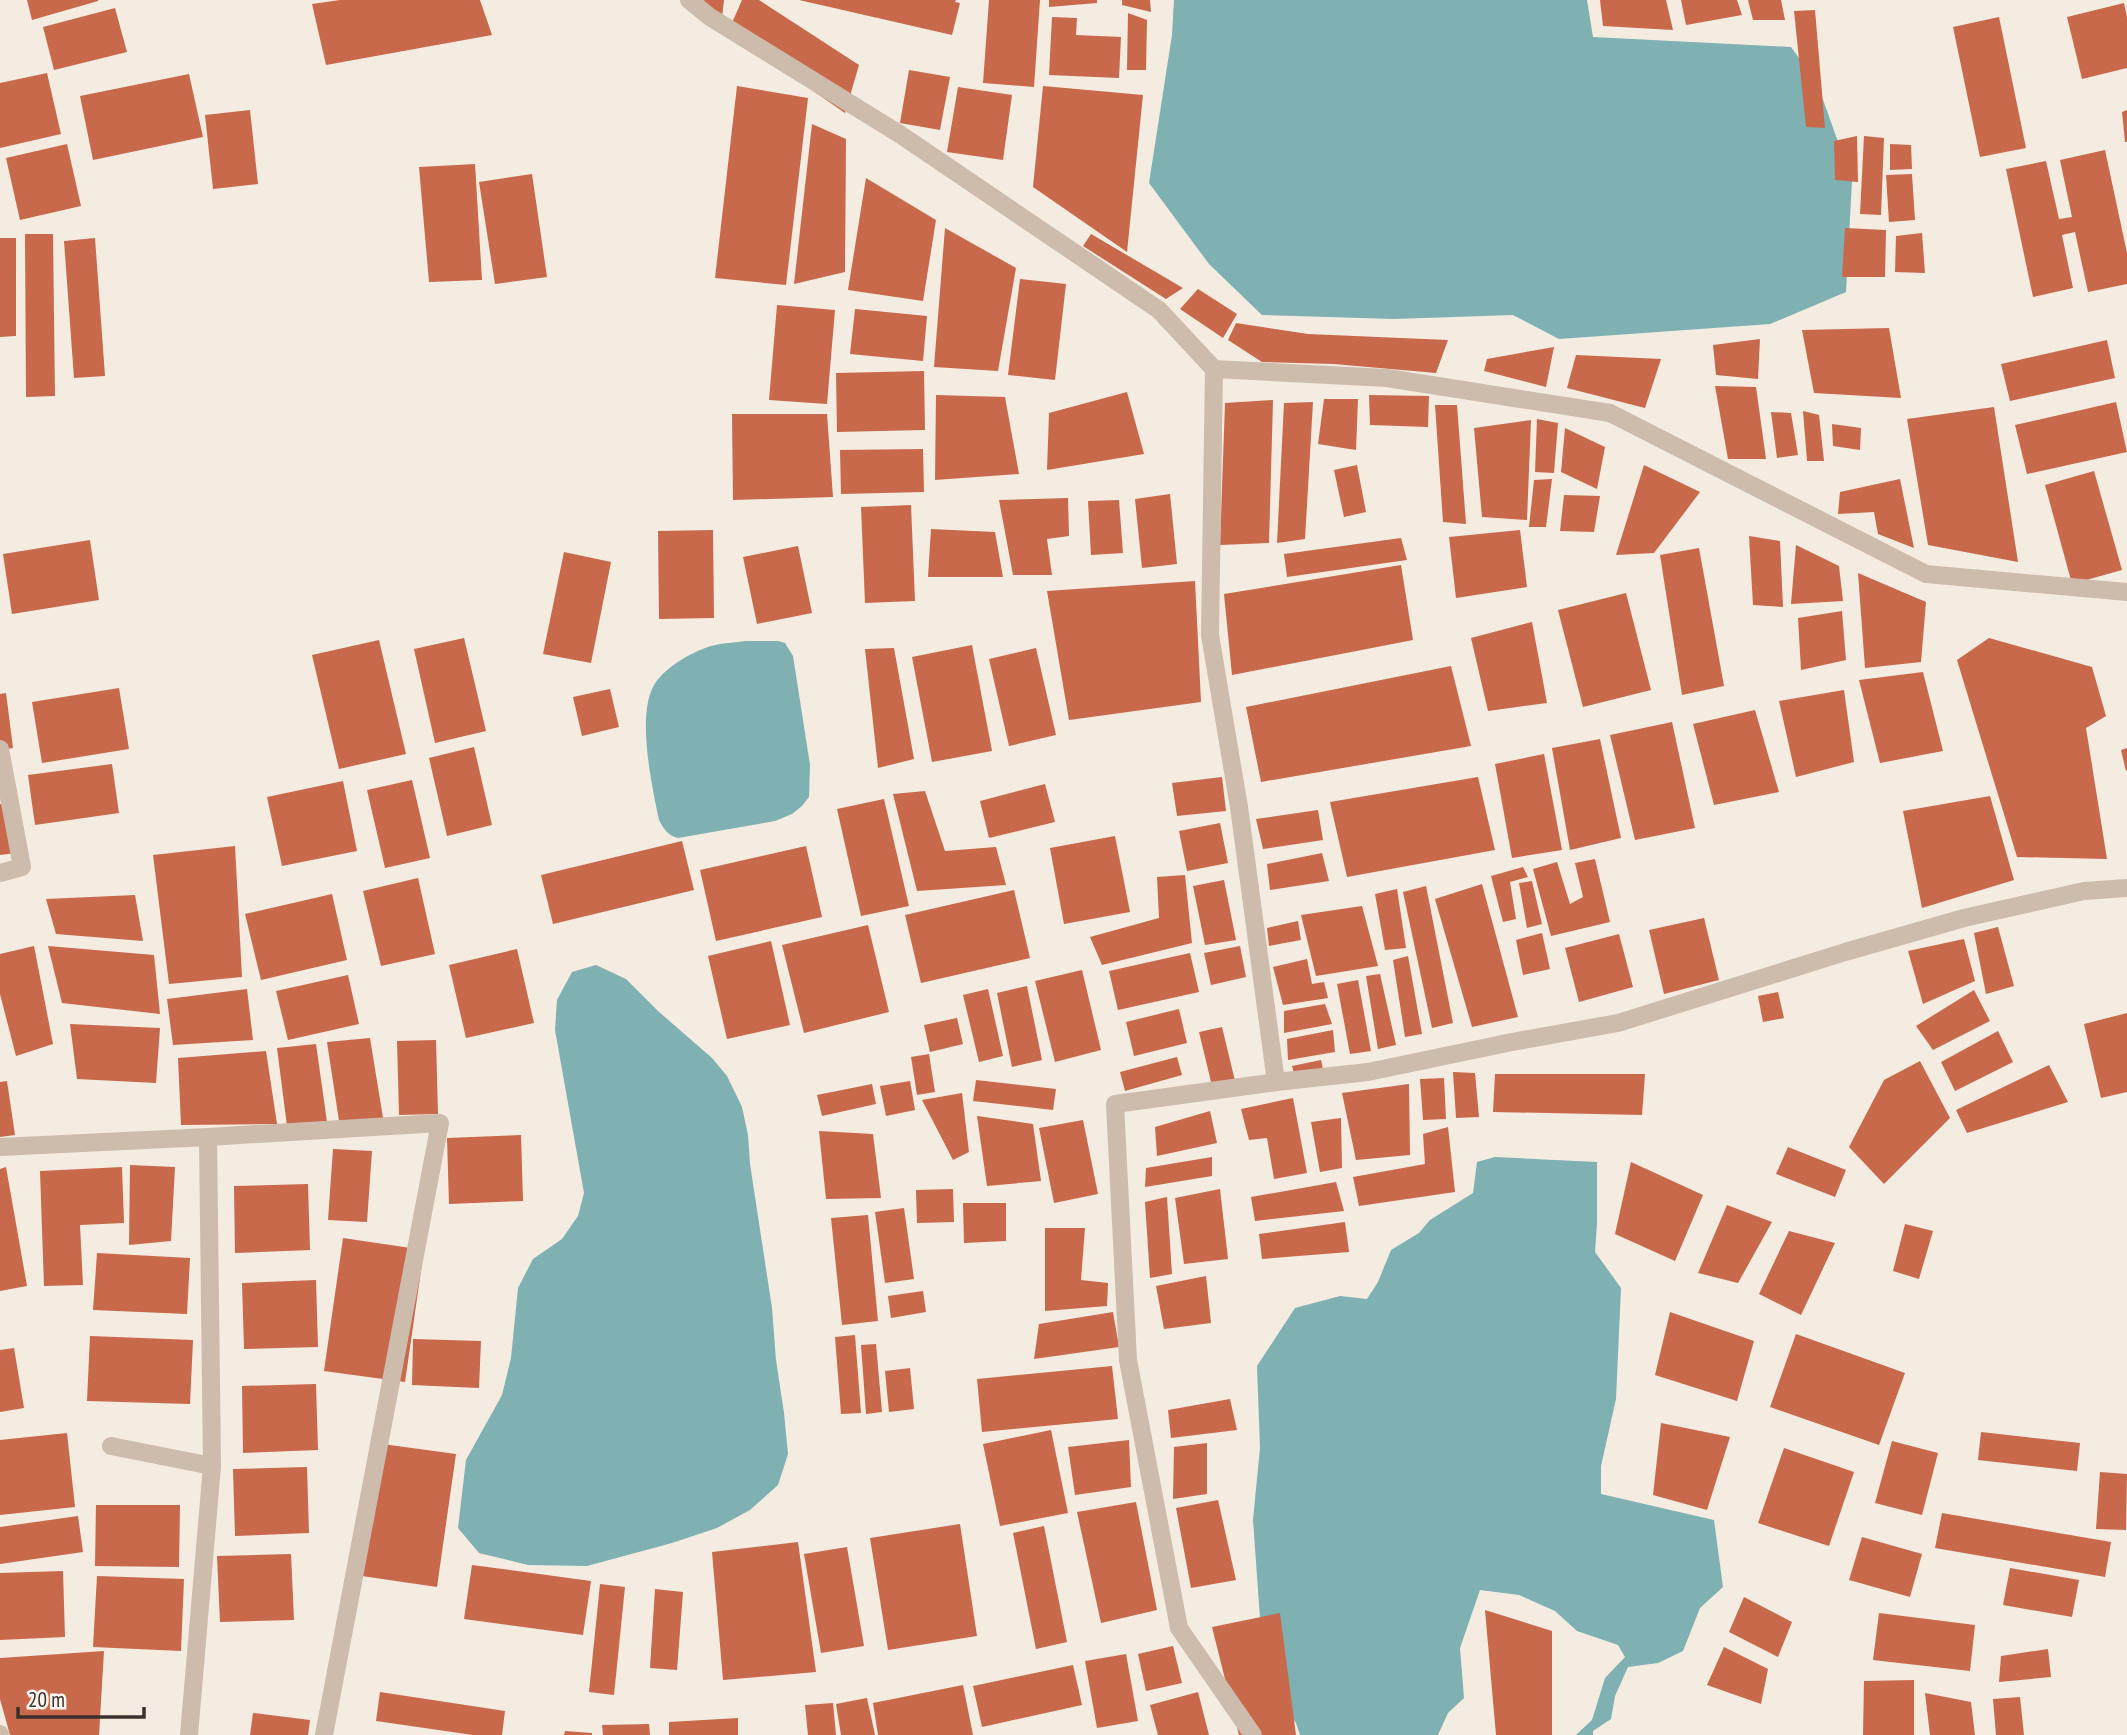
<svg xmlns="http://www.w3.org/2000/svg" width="2127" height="1735" font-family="'PT Sans Narrow',sans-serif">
	<rect width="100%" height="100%" fill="#f4ebe1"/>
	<g fill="#7fb0b2">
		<polygon points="1174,0 1587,0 1593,37 1791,47 1817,83 1852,181 1846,292 1770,324 1559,339 1513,315 1394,319 1262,315 1209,264 1149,183 1172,35"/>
		<path d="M 745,641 L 778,641 L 785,643 L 793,656 L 810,765 L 809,797 L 802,806 L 792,814 L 775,821 L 678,838 C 667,835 664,829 659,820 C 652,786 637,718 653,687 C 662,669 690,653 708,647 C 719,643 733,643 745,641 Z"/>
		<polygon points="596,965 626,979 658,1011 712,1058 727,1076 742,1107 748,1135 750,1164 772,1308 776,1360 784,1413 788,1454 778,1485 750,1510 717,1528 672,1543 587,1566 528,1565 479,1553 458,1528 466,1460 502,1395 511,1358 518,1288 533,1259 562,1239 578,1216 584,1193 555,1030 557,1000 572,972"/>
		<polygon points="1495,1157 1597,1162 1597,1223 1595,1252 1621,1288 1616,1399 1601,1466 1601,1494 1714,1520 1723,1587 1700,1608 1683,1651 1658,1663 1628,1667 1615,1696 1611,1719 1593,1731 1593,1735 1576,1735 1592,1720 1605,1678 1625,1657 1618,1645 1577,1631 1555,1611 1519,1595 1480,1590 1460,1648 1464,1698 1448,1713 1438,1735 1300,1735 1296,1723 1264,1674 1253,1520 1260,1448 1257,1366 1295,1308 1340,1296 1367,1299 1378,1282 1391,1250 1419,1233 1430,1220 1473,1193 1477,1162"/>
	</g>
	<g fill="#c8694b">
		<polygon points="27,0 98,0 98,1 32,20"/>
		<polygon points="340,0 480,0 492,35 326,65 312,4"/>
		<polygon points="686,0 724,0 721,26"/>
		<polygon points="742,0 759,0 859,65 845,113 728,32"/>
		<polygon points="799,0 956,0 955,2 960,3 952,35"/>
		<polygon points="989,0 1040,0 1034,87 983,83"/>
		<polygon points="1049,0 1097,0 1097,3 1049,7"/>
		<polygon points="1122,0 1150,0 1151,12 1122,5"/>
		<polygon points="1600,0 1666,0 1673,30 1603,26"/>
		<polygon points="1681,0 1737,0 1742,15 1686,25"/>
		<polygon points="1748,0 1781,0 1785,20 1753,20"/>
		<polygon points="2124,3 2127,17 2127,68 2082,79 2067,17"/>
		<polygon points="115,8 127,52 54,70 43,27"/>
		<polygon points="1815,10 1825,128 1806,127 1794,11"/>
		<polygon points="1128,13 1147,20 1146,70 1127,70"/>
		<polygon points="1052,17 1077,18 1076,35 1121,37 1119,78 1049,75"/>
		<polygon points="1999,17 2026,148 1980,157 1953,27"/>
		<polygon points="909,70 950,77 940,130 900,123"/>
		<polygon points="47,73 61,134 0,148 0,83"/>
		<polygon points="189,74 203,137 93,160 80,96"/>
		<polygon points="737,86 808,98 786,285 715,278"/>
		<polygon points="1043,86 1143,95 1127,252 1033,187"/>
		<polygon points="958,87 1012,95 1003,160 947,152"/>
		<polygon points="250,110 258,184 213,189 205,115"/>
		<polygon points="2127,110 2127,142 2125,142 2122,112"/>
		<polygon points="812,124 846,139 845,272 794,284"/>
		<polygon points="1857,136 1858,182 1835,180 1834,141"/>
		<polygon points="1864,136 1884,138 1881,215 1860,214"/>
		<polygon points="67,144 81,206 20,220 6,158"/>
		<polygon points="1890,144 1911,145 1912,169 1890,170"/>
		<polygon points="2105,150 2127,253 2127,284 2088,292 2075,232 2062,235 2073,288 2033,297 2006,169 2046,161 2059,219 2072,217 2060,160"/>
		<polygon points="475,164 482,280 429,282 419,167"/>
		<polygon points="532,174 547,277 495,284 479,182"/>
		<polygon points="1912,174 1915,220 1889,222 1886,175"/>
		<polygon points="866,178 936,220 923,301 848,290"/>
		<polygon points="945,228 1016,268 998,371 934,367"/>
		<polygon points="1845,228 1886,230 1885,277 1842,277"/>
		<polygon points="1922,233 1925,273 1895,272 1896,236"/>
		<polygon points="25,234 53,234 55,396 26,397"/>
		<polygon points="1091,234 1183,288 1166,299 1083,246"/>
		<polygon points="0,238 16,238 16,336 0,337"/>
		<polygon points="95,238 105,376 74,378 64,241"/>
		<polygon points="1020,279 1066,284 1055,380 1008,375"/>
		<polygon points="1198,289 1237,314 1223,338 1180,309"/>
		<polygon points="777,305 835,310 827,404 769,400"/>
		<polygon points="855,309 927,316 923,361 850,354"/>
		<polygon points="1236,323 1308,334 1448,340 1436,373 1334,364 1262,362 1228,340"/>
		<polygon points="1889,328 1901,398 1814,393 1802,330"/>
		<polygon points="1760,339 1758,379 1716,375 1713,345"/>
		<polygon points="2107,340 2115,378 2010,401 2001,364"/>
		<polygon points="1554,347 1546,387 1484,371 1487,359"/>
		<polygon points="1576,355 1661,359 1645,408 1567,388"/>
		<polygon points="924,371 925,430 837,432 836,373"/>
		<polygon points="1715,386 1756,387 1766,459 1728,459"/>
		<polygon points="1127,392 1144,454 1047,470 1049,413"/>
		<polygon points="936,395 1005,397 1019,474 935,480"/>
		<polygon points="1369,395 1429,396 1428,427 1370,425"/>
		<polygon points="1324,399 1358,399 1356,450 1318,444"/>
		<polygon points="1273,400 1269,543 1220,545 1225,403"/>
		<polygon points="1313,402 1305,539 1277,543 1284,403"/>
		<polygon points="2116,402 2127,452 2027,474 2015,425"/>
		<polygon points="1435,405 1457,405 1466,524 1443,522"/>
		<polygon points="1994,407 2018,562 1928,545 1907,419"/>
		<polygon points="1803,411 1819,415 1824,461 1807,461"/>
		<polygon points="1771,412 1791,413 1798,455 1777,458"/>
		<polygon points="732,414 827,414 833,497 733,500"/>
		<polygon points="1537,419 1558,423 1554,473 1535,472"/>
		<polygon points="1531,420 1527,520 1482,517 1474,428"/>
		<polygon points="1832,424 1861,428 1860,450 1833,446"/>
		<polygon points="1565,428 1605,447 1597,489 1561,472"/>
		<polygon points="923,449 924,492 841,494 840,450"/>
		<polygon points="1357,465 1366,512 1344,517 1334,470"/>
		<polygon points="1644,465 1700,492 1654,553 1616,555"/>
		<polygon points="2094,471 2122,570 2072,584 2045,485"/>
		<polygon points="1552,479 1546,527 1529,527 1534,480"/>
		<polygon points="1900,479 1914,548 1878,534 1874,512 1838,514 1840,492"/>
		<polygon points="1170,494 1177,564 1142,568 1135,499"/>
		<polygon points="1564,495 1600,496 1594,532 1560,531"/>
		<polygon points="1068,498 1069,536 1047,539 1052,575 1013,575 999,500"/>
		<polygon points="1119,500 1123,553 1091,555 1088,501"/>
		<polygon points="911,505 915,601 865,603 861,507"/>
		<polygon points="931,529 995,532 1003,577 928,577"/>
		<polygon points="713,530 714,618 659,619 658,531"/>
		<polygon points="1520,530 1527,587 1456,598 1449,537"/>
		<polygon points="1749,536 1780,541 1783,607 1753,605"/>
		<polygon points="1401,538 1407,560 1287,577 1284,554"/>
		<polygon points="90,540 99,600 12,614 3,554"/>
		<polygon points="1796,545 1839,566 1843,601 1791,604"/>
		<polygon points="798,546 812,613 757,624 743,557"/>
		<polygon points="1699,548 1724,686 1682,695 1660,555"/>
		<polygon points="564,552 611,562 591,663 543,654"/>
		<polygon points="1401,565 1413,640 1232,675 1224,594"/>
		<polygon points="1858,573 1926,602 1921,662 1865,668"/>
		<polygon points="1195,581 1201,702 1069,720 1047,591"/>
		<polygon points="1626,593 1651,690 1583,707 1558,610"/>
		<polygon points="1842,611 1846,660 1801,670 1798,618"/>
		<polygon points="1532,622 1547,703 1488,711 1471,638"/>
		<polygon points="464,638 486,731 435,743 414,649"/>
		<polygon points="1989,638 2092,667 2106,716 2086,728 2107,859 2017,857 1957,660"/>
		<polygon points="379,640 406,754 339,769 312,655"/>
		<polygon points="972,645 992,751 932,762 912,657"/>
		<polygon points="894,648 914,759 878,768 865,649"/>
		<polygon points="1036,648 1056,735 1009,746 989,659"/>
		<polygon points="1451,666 1471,746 1261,782 1246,707"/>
		<polygon points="1923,672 1943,751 1880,763 1859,680"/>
		<polygon points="119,688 129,749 42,763 32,702"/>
		<polygon points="610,689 619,727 582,736 573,697"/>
		<polygon points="1844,690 1854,762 1796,777 1779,701"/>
		<polygon points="6,693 13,748 0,750 0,694"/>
		<polygon points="1755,710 1779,792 1714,805 1693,724"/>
		<polygon points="1672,722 1695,828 1635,840 1610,735"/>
		<polygon points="1600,739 1621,838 1570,850 1552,748"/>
		<polygon points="474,747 492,825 447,836 429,758"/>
		<polygon points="2127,748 2127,770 2126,771 2121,750"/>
		<polygon points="1544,754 1562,850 1512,858 1495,764"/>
		<polygon points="112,764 119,813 35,825 28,775"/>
		<polygon points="1222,777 1226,811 1177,816 1172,783"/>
		<polygon points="1478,777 1495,850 1347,877 1330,802"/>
		<polygon points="412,780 430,858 385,868 367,790"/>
		<polygon points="343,781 357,851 282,866 267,797"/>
		<polygon points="1045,784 1055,822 989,838 980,801"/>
		<polygon points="925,791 945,851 996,847 1006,885 917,891 893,794"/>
		<polygon points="1990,796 2014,880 1922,908 1903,811"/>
		<polygon points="884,799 909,906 861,916 837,809"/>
		<polygon points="16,802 23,852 0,855 0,804"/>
		<polygon points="1318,810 1323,840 1263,849 1256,819"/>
		<polygon points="1220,823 1228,863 1187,871 1179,831"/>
		<polygon points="1115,836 1130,912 1064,924 1050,848"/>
		<polygon points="682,841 694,890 553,924 541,875"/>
		<polygon points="235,846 242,977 169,984 153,855"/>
		<polygon points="806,846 822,917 716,941 700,870"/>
		<polygon points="1322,853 1329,881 1270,890 1267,864"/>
		<polygon points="1595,859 1610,922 1551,936 1533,869 1557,862 1570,904 1583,897 1575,863"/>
		<polygon points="1523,867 1528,877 1510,882 1516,919 1503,922 1491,876"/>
		<polygon points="1185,875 1192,943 1102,965 1090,937 1159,918 1157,877"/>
		<polygon points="418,878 435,954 381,966 363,891"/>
		<polygon points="1224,880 1236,940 1205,945 1193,886"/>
		<polygon points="1532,881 1542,924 1527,928 1519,883"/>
		<polygon points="1482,884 1518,1017 1472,1027 1435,899"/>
		<polygon points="1426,886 1453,1023 1432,1028 1403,892"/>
		<polygon points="1397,889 1406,948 1385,950 1375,894"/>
		<polygon points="1014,890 1030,958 921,983 905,915"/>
		<polygon points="332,894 347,960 261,980 245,914"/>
		<polygon points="135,895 143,941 56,934 46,899"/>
		<polygon points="1362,906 1378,966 1316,976 1301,915"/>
		<polygon points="1704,918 1719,980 1664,994 1649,930"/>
		<polygon points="1298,921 1301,940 1269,946 1267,928"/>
		<polygon points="868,925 889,1012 804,1033 782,945"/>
		<polygon points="1998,927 2014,986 1986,994 1974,933"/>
		<polygon points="1542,933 1550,969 1523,975 1516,940"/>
		<polygon points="1619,934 1633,987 1579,1002 1565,948"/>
		<polygon points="1964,939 1975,981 1923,1004 1908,951"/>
		<polygon points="771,941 790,1025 727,1039 708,956"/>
		<polygon points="34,946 53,1044 16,1056 0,994 0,954"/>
		<polygon points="48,946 154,955 160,1014 62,1003"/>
		<polygon points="1240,946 1246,977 1211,985 1204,953"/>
		<polygon points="517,949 534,1023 466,1038 449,965"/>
		<polygon points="1190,953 1199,992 1118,1010 1109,971"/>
		<polygon points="1408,956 1422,1034 1405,1037 1393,960"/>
		<polygon points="1307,959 1312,984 1324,982 1328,998 1283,1005 1273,967"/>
		<polygon points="1082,970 1101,1050 1055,1062 1035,981"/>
		<polygon points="1380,974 1396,1045 1378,1049 1366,976"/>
		<polygon points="348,975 359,1024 288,1040 276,991"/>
		<polygon points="1358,980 1371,1051 1350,1054 1337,984"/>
		<polygon points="1027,986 1042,1060 1012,1067 997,993"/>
		<polygon points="247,989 253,1040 173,1045 167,999"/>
		<polygon points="988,989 1003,1056 979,1062 963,995"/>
		<polygon points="1974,990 1990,1021 1933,1050 1916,1026"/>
		<polygon points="1778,992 1784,1018 1763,1022 1758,996"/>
		<polygon points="1325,1004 1332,1024 1284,1033 1284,1011"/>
		<polygon points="1179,1009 1187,1043 1134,1056 1126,1022"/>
		<polygon points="2127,1013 2127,1092 2101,1098 2084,1024"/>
		<polygon points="957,1018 963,1044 930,1052 924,1025"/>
		<polygon points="70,1024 160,1028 156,1083 77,1079"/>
		<polygon points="1222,1027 1235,1081 1212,1086 1199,1032"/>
		<polygon points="1333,1030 1335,1052 1288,1060 1287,1039"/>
		<polygon points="1998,1031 2013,1062 1955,1091 1941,1062"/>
		<polygon points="370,1038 383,1118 339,1121 327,1042"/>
		<polygon points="436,1040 438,1114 399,1115 397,1041"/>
		<polygon points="316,1044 327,1122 287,1126 277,1048"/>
		<polygon points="266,1051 277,1124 181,1125 178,1058"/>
		<polygon points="929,1054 935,1092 917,1095 911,1057"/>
		<polygon points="1177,1057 1182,1075 1125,1091 1120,1072"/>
		<polygon points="1321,1060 1324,1074 1295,1077 1292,1066"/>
		<polygon points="1920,1061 1950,1118 1884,1184 1849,1147 1884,1080"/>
		<polygon points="2049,1065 2068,1102 1967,1133 1956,1110"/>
		<polygon points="1453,1072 1475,1073 1479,1117 1456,1118"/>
		<polygon points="1495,1074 1645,1074 1642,1115 1493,1112"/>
		<polygon points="1444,1078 1446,1119 1423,1120 1420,1079"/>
		<polygon points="976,1080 1056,1089 1053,1110 973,1101"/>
		<polygon points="7,1081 15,1135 0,1137 0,1082"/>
		<polygon points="910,1081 915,1110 886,1116 880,1086"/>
		<polygon points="872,1084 876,1104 822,1116 817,1095"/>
		<polygon points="1409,1084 1410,1155 1356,1160 1342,1093"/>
		<polygon points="962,1093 969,1152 953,1160 922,1100"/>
		<polygon points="1293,1098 1307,1173 1274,1179 1267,1138 1249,1140 1241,1109"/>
		<polygon points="1210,1111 1217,1143 1157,1156 1155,1127"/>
		<polygon points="977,1116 1033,1124 1041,1181 987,1186"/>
		<polygon points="1341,1118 1342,1168 1320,1172 1311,1122"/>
		<polygon points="1083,1120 1098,1194 1054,1203 1039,1128"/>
		<polygon points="1448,1127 1455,1192 1359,1206 1353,1177 1425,1164 1423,1134"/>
		<polygon points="819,1131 873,1134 881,1198 826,1199"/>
		<polygon points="521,1135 523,1201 449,1204 447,1138"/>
		<polygon points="1788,1147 1846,1170 1835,1197 1776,1174"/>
		<polygon points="333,1149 372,1151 367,1222 328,1220"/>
		<polygon points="1212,1157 1212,1176 1145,1187 1146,1168"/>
		<polygon points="1631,1162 1703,1195 1675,1261 1615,1234"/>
		<polygon points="130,1165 175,1167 171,1241 129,1245"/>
		<polygon points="6,1167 27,1286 0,1291 0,1169"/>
		<polygon points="122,1167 124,1223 80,1225 83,1285 44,1286 40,1171"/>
		<polygon points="1336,1182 1344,1211 1255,1221 1251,1197"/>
		<polygon points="308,1184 310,1250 235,1253 234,1186"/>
		<polygon points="953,1189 954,1222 917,1223 916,1190"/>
		<polygon points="1220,1189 1228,1259 1184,1264 1175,1198"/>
		<polygon points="1167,1197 1172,1274 1150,1278 1145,1202"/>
		<polygon points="963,1203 1006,1203 1006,1241 964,1243"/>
		<polygon points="1727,1205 1772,1222 1738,1283 1698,1273"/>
		<polygon points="904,1208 914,1279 885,1283 875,1212"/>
		<polygon points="868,1215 878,1321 842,1325 831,1218"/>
		<polygon points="1345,1222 1349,1252 1262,1259 1259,1234"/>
		<polygon points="1905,1224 1933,1231 1919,1279 1893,1271"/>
		<polygon points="1045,1228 1085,1228 1081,1280 1108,1283 1107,1306 1045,1311"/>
		<polygon points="1789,1231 1835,1243 1801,1315 1759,1294"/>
		<polygon points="343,1238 424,1250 405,1382 324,1371"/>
		<polygon points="97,1253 190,1258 187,1314 93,1310"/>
		<polygon points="1206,1276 1211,1323 1164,1329 1156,1286"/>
		<polygon points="316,1280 318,1347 244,1349 242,1283"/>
		<polygon points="923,1291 926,1312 891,1318 888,1296"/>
		<polygon points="1113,1312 1119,1347 1034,1359 1039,1324"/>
		<polygon points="1670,1312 1754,1341 1737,1401 1655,1375"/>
		<polygon points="1796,1334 1905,1373 1879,1445 1770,1407"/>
		<polygon points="855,1335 861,1413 841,1414 835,1337"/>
		<polygon points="90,1336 193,1340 190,1404 87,1401"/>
		<polygon points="413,1339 481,1341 479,1388 412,1385"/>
		<polygon points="876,1344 882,1412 866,1414 861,1345"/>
		<polygon points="14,1348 24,1408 0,1412 0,1350"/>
		<polygon points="1112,1366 1118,1419 982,1432 977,1379"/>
		<polygon points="910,1368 914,1409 889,1412 885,1371"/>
		<polygon points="316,1384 318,1450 243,1453 242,1386"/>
		<polygon points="1230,1399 1237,1430 1171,1438 1168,1410"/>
		<polygon points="1661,1423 1730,1437 1707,1510 1653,1495"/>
		<polygon points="1051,1430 1068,1513 1000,1526 983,1444"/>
		<polygon points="1981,1432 2080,1443 2077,1471 1978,1460"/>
		<polygon points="67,1433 75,1507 0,1515 0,1440"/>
		<polygon points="1129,1440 1131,1487 1075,1495 1068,1447"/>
		<polygon points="1892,1441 1938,1453 1922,1515 1875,1503"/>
		<polygon points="375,1443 456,1454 437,1587 355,1575"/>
		<polygon points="1207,1443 1207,1494 1173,1499 1174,1447"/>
		<polygon points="1784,1448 1854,1472 1829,1546 1758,1523"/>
		<polygon points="307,1467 309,1533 235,1536 233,1469"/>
		<polygon points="2100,1472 2127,1474 2126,1530 2096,1529"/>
		<polygon points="1218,1500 1236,1580 1191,1588 1176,1508"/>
		<polygon points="1136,1502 1157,1610 1101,1623 1077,1512"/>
		<polygon points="96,1505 180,1505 179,1567 95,1566"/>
		<polygon points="1942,1513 2111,1542 2105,1577 1935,1548"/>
		<polygon points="78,1516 83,1552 0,1564 0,1527"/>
		<polygon points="960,1524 977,1636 888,1650 870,1538"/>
		<polygon points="1044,1526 1067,1642 1036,1649 1013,1533"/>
		<polygon points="1862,1537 1922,1554 1910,1597 1849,1580"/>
		<polygon points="798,1542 816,1672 723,1680 712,1552"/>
		<polygon points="847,1547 864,1646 821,1653 804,1554"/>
		<polygon points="291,1554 294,1620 220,1622 217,1556"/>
		<polygon points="472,1565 591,1581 583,1635 464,1619"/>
		<polygon points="2010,1568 2079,1580 2072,1617 2003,1605"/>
		<polygon points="63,1571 65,1637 0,1640 0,1573"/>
		<polygon points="97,1576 184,1579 181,1651 93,1647"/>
		<polygon points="600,1584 625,1587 614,1695 589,1692"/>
		<polygon points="655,1589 683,1592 677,1670 650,1668"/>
		<polygon points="1744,1597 1792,1622 1778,1657 1729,1632"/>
		<polygon points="1485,1610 1552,1631 1552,1735 1496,1735"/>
		<polygon points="1280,1613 1296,1735 1239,1735 1212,1627"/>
		<polygon points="1879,1613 1975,1625 1970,1671 1873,1660"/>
		<polygon points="1173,1646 1182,1683 1146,1691 1138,1654"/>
		<polygon points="1724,1647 1768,1669 1761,1704 1707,1685"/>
		<polygon points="2048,1649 2051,1677 1999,1682 2001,1656"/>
		<polygon points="104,1651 99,1735 10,1735 0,1699 0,1658"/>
		<polygon points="1126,1654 1138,1721 1097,1728 1085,1661"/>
		<polygon points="1073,1665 1082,1705 982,1727 973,1686"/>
		<polygon points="1914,1680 1914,1735 1863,1735 1864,1681"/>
		<polygon points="963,1685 973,1735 878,1735 873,1703"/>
		<polygon points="380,1692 505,1711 502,1735 473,1735 376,1721"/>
		<polygon points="1198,1692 1209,1735 1158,1735 1150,1705"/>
		<polygon points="1925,1693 1971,1702 1975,1735 1930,1735"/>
		<polygon points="2020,1697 2024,1735 1996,1735 1993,1699"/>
		<polygon points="867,1698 875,1735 841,1735 836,1704"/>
		<polygon points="833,1703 836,1735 808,1735 805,1705"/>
		<polygon points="253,1713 310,1720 308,1735 250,1735"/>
		<polygon points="738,1718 738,1735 669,1735 669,1722"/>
		<polygon points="649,1724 650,1735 603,1735 602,1725"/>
		<polygon points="565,1731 592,1733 592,1735 564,1735"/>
	</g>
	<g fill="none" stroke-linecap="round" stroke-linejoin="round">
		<g stroke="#cdbbac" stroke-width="18">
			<polyline points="689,0 710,17 901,135 1159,310 1214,369 1387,378 1610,413 1926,574 2127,592"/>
			<polyline points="1214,369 1210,635 1239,807 1276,1082 1115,1104 1128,1360 1179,1628 1253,1735"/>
			<polyline points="0,749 22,867 0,873"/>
			<polyline points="1276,1082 1368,1072 1512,1042 1618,1023 1845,952 1964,918 2084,891 2127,888"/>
			<polyline points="208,1137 212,1466"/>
			<polyline points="0,1147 208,1137 440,1123 324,1735"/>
			<polyline points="111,1446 212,1466 189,1735"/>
			<polyline points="0,1734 0,1735"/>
		</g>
	</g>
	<path d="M18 1707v10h126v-10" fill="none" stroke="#3b302b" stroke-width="3.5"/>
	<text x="28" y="1707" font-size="21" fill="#3b302b" stroke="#fbf5ee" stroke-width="5" paint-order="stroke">20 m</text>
</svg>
